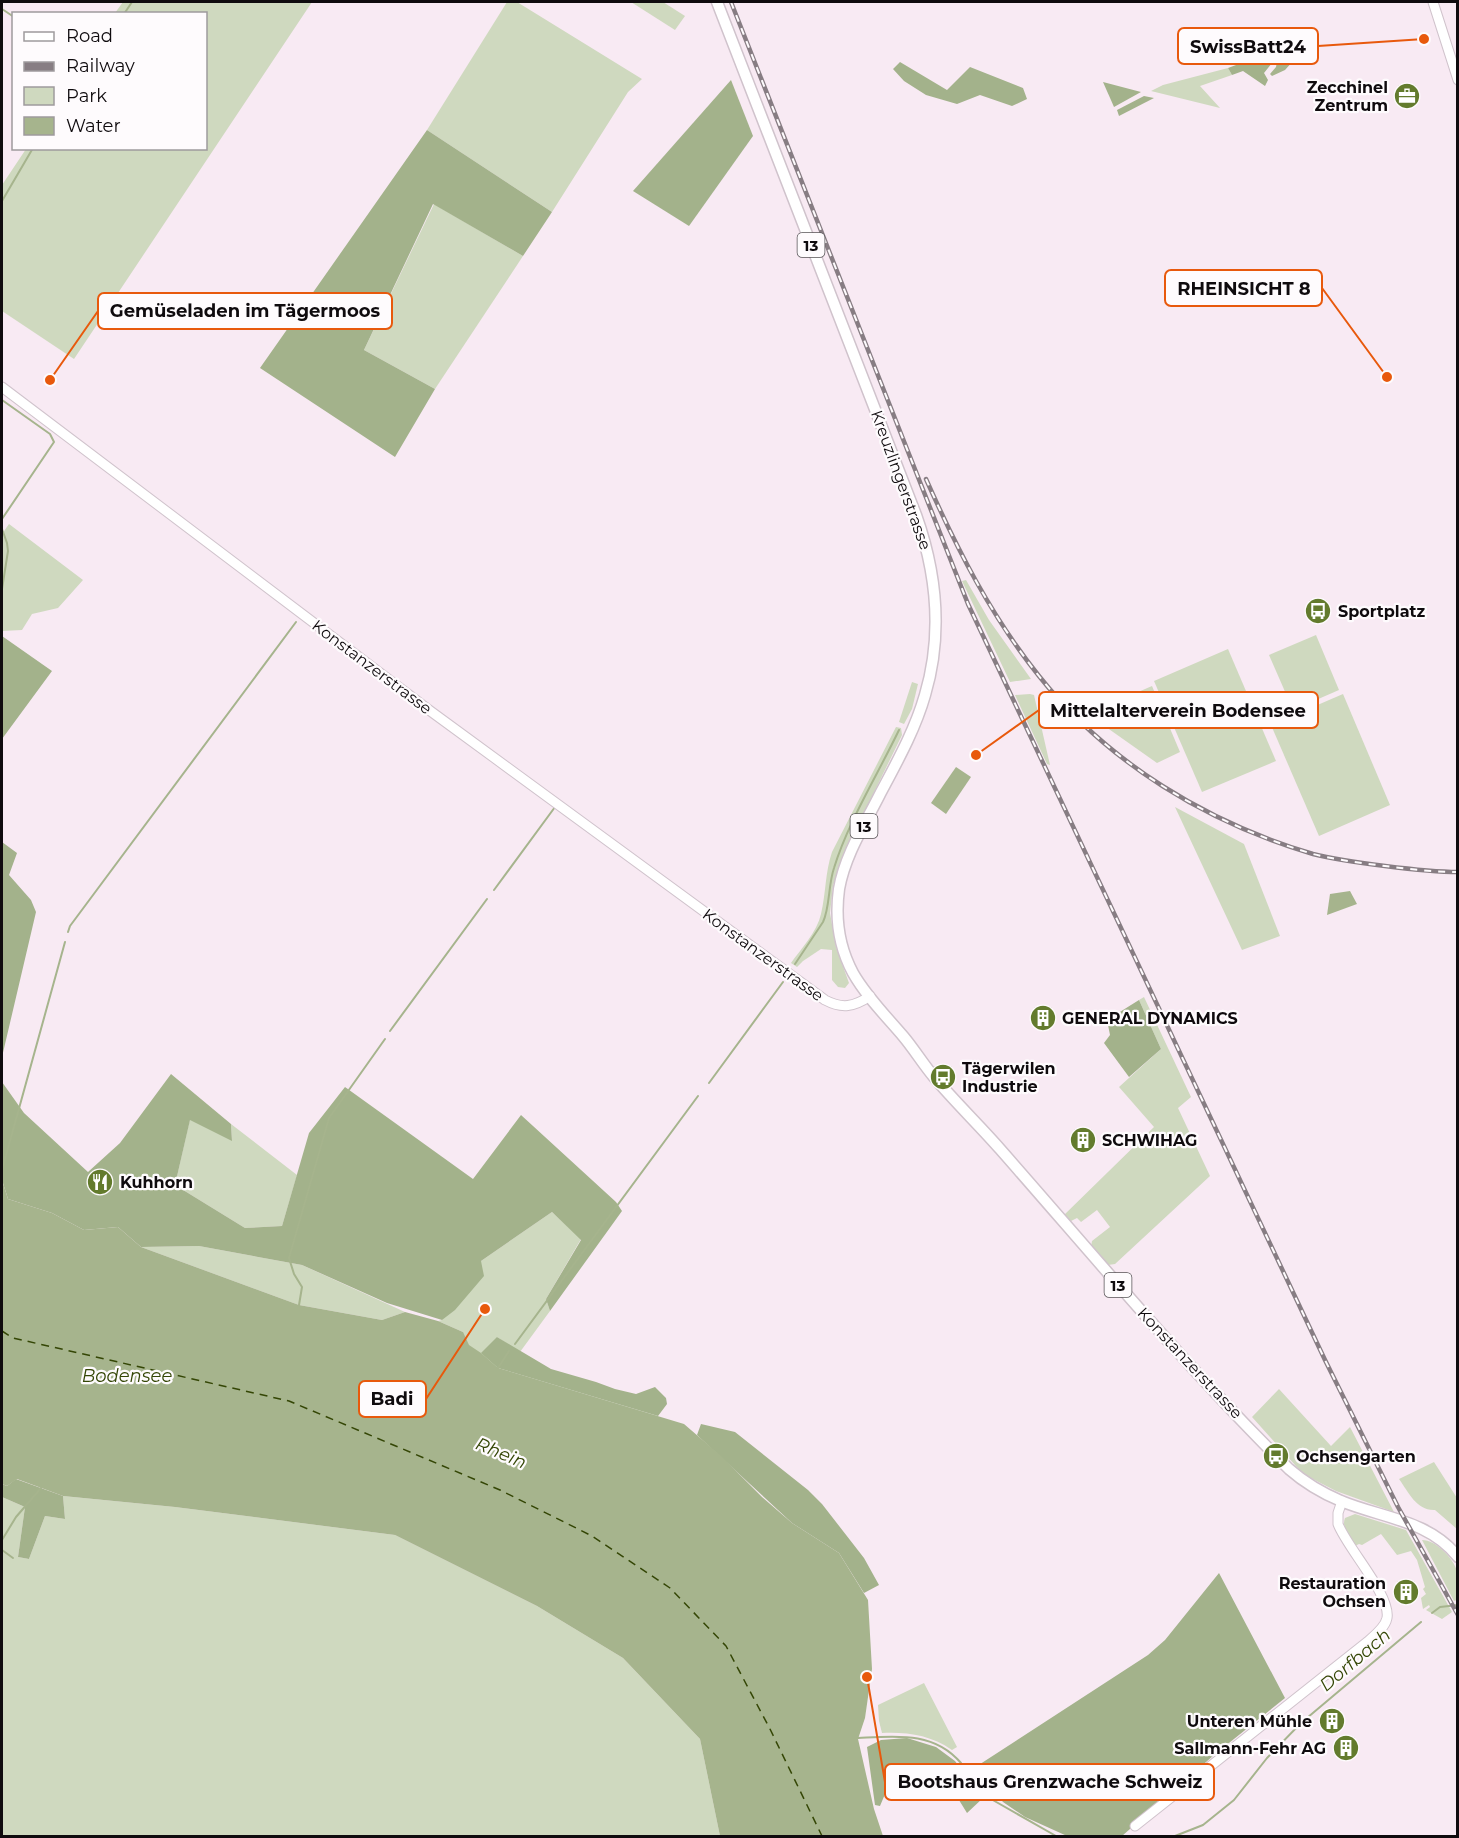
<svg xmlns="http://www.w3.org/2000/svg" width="1459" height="1838" font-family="Montserrat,sans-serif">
	<rect width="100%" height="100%" fill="#f8eaf3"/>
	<g fill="#cfd9bf">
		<polygon points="123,2 312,2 74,359 2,311 2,185 26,149 206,148 206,14 115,13"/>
		<polygon points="507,2 517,2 642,79 628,92 552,212 427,130"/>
		<polygon points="631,2 663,2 685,16 675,30"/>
		<polygon points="1228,68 1232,75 1200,86 1220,108 1151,91 1163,85"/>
		<polygon points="434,204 523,256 435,389 364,350"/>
		<polygon points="9,524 83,580 58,608 32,614 22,630 2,631 2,534"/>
		<polygon points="966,580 989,620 1031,679 1010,682 962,581"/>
		<polygon points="1316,635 1339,690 1293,710 1269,655"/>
		<polygon points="1228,649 1276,761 1202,792 1154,681"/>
		<polygon points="912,682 918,684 912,709 904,724 899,722"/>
		<polygon points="1152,686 1180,752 1157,763 1106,727 1099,709"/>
		<polygon points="1030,694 1034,695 1050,765 1047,764 1015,695"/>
		<polygon points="1343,694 1390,805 1319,836 1271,725"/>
		<path d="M 896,727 L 901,728 L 902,735 L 842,858 L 833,886 L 830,913 L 836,947 L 849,983 L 845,988 L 838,987 L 832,980 L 832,950 L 821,949 L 803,961 L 797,967 L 791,963 C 801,949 817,932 821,914 C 826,893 825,873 832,852 Z"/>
		<polygon points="1175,807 1244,844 1280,936 1242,950"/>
		<polygon points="1144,997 1191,1097 1178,1108 1210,1176 1115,1264 1108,1265 1091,1247 1092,1241 1110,1227 1097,1210 1081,1222 1077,1218 1071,1221 1063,1216 1154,1127 1119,1087 1161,1049 1139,1000"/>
		<polygon points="190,1119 232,1140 231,1124 297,1175 282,1226 245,1228 175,1185"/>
		<polygon points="552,1212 581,1239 546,1299 550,1311 520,1352 497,1337 498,1368 658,1416 650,1439 462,1356 463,1332 438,1321 442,1320 481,1261"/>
		<polygon points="199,1246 302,1265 405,1312 382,1320 299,1305 141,1247"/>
		<polygon points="1279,1389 1331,1446 1350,1427 1394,1512 1336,1491 1303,1474 1252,1417"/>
		<path d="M 1434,1462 L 1457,1498 L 1457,1529 L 1435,1510 C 1417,1511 1409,1493 1399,1479 Z"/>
		<polygon points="63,1496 175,1507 395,1535 537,1606 623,1658 700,1739 720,1836 2,1836 2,1497 25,1507 18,1557 29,1559 45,1516 65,1519"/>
		<path d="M 1355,1514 L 1406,1530 L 1452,1612 L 1442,1619 L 1426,1610 L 1430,1607 L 1429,1605 L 1423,1609 L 1421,1598 L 1426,1594 L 1423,1589 L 1425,1587 L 1417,1560 L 1411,1551 L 1397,1555 L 1381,1534 L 1362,1545 L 1359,1544 L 1355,1546 C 1350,1537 1341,1528 1345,1518 Z"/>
		<path d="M 1422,1540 C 1436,1540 1453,1558 1457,1571 C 1459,1579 1458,1592 1457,1600 L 1454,1601 Z"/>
		<path d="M 924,1683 L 957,1747 L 952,1750 C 930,1735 908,1732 882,1733 L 879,1721 L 878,1705 Z"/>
	</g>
	<g fill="#a3b28b">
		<polygon points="1271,52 1272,63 1264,73 1268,80 1265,86 1243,71 1232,75 1228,68"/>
		<polygon points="900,62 947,90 970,67 1023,88 1027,99 1012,106 980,95 957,104 926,95 904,81 893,69"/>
		<polygon points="731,80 753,136 689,226 633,191"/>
		<polygon points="1103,82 1141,92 1114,107"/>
		<polygon points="1144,96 1154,98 1119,116 1117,110"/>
		<polygon points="427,130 552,212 523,256 433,204 364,350 435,389 395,457 260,368"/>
		<polygon points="2,636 52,671 2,739 2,635"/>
		<polygon points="2,842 17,853 9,875 31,900 36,912 2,1057"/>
		<polygon points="1139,1000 1161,1049 1129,1077 1104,1043 1110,1035 1107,1020"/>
		<polygon points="171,1074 231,1124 232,1141 190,1120 175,1185 245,1228 282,1226 309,1133 345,1087 473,1179 521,1115 616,1202 622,1211 550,1311 546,1299 581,1240 552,1212 481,1261 484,1276 455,1310 442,1320 387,1303 302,1265 199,1246 141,1247 118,1227 84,1230 52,1213 8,1199 2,1180 2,1082 24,1113 88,1172 120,1143"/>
		<polygon points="497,1337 551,1369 596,1382 615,1389 636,1394 655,1387 666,1398 667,1404 658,1416 498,1368 481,1353"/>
		<polygon points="701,1424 735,1432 808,1490 822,1504 864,1558 879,1585 864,1593 839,1553 792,1523 697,1435"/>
		<polygon points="16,1479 63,1496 65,1519 45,1516 29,1559 18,1557 25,1507 2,1497 2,1484 7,1486"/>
		<polygon points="1219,1573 1285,1698 1214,1755 1122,1836 1067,1836 1025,1817 1003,1802 974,1768 1148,1655 1165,1640"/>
		<polygon points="907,1738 936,1747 955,1761 983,1798 967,1813 954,1792 917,1766 909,1765 896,1768 880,1806 875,1805 867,1747 881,1740"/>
	</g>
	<g fill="#a6b48d">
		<polygon points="1302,51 1285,70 1272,76 1270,74 1276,67 1278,57"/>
		<polygon points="956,767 971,777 946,814 931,803"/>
		<polygon points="1350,891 1357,904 1327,915 1330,894"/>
		<polygon points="2,1180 8,1199 52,1213 84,1230 118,1227 141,1247 299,1305 382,1320 405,1312 438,1321 463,1332 469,1345 481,1353 498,1368 684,1424 720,1455 762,1497 792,1523 839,1553 868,1600 872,1669 865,1718 858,1739 874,1809 883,1836 720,1836 700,1739 623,1658 537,1606 395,1535 175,1507 63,1496 17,1479 7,1486 2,1484"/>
	</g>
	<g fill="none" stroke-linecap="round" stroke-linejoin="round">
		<g stroke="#a6b48d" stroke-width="2">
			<polyline points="2,9 14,17"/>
			<polyline points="124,14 132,2"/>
			<polyline points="2,201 33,148"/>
			<polyline points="2,400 50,434 54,442 2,519"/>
			<polyline points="2,529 7,543 8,551 2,589"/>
			<polyline points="494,890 555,807"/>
			<polyline points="68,932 70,926 296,622"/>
			<path d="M 795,964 L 823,922 C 830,907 828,886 834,868 C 848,822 878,774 899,730"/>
			<polyline points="390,1031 487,899"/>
			<polyline points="709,1083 783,982"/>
			<polyline points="2,1170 65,942"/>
			<polyline points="299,1305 302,1287 294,1274 289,1258 329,1118 385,1039"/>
			<polyline points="515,1344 698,1096"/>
			<polyline points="498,1368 509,1351"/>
			<polyline points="2,1540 16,1517 41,1488"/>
			<polyline points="2,1550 13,1558"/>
			<polyline points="1432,1613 1440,1607 1458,1605"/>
			<path d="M 858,1738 C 896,1736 934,1731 961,1763 C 971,1776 978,1789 991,1799 L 1056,1836"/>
			<polyline points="1175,1836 1203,1825 1234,1800 1267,1758 1301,1723 1421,1622"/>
		</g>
		<polyline stroke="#344605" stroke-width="1.5" stroke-dasharray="8 6" stroke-linecap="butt" points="2,1331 13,1338 289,1401 500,1490 592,1536 670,1588 726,1646 770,1729 822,1836"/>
		<g stroke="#d0c3cc" stroke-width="11">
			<g id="secondary">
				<polyline points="1433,2 1458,80"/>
				<path d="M 2,387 L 429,710 L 825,1000 C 842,1009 854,1007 870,996"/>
				<path d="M 1135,1826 L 1367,1642 C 1374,1636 1385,1628 1387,1618 C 1391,1595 1347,1548 1338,1524 L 1338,1513 L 1342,1501"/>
			</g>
		</g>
		<g stroke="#d0c3cc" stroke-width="13">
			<path id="primary" d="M 717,2 L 916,515 C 937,574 943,634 925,695 C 915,730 897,762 880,794 C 865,824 845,855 839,889 C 835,918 839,947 853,973 C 866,996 886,1016 903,1036 C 914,1049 923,1064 934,1077 C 955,1102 979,1125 1000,1149 C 1095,1257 1187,1368 1289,1469 C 1305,1483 1322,1493 1341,1501 C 1382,1518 1429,1520 1458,1557"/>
		</g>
		<use href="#secondary" stroke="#fff" stroke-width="9"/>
		<use href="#primary" stroke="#fff" stroke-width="10"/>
		<g stroke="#877d83" stroke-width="4.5">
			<g id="rail">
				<polyline points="731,2 968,604 1325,1360 1398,1507 1458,1615"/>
				<path d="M 926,479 C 957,549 991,616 1039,676 C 1108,763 1208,823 1313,854 C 1337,860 1361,863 1385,866 C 1409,869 1433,872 1458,872"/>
			</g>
		</g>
		<use href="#rail" stroke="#fefbfd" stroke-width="2" stroke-dasharray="7" stroke-linecap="butt"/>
	</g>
	<defs>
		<g id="office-disc" transform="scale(1.35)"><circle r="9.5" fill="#637b2d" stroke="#fefbfd"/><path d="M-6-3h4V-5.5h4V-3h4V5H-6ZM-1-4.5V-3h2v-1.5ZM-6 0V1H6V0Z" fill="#fff"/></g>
		<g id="bus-disc" transform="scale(1.35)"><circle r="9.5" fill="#637b2d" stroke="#fefbfd"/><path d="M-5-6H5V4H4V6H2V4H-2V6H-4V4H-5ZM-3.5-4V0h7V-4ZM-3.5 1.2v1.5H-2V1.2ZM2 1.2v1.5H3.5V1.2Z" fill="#fff"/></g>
		<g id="building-disc" transform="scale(1.35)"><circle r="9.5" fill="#637b2d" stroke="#fefbfd"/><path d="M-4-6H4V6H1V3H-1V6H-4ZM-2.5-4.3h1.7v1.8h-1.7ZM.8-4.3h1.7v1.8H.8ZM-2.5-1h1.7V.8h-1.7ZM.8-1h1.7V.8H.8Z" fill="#fff"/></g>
		<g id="restaurant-disc" transform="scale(1.35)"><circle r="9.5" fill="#637b2d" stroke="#fefbfd"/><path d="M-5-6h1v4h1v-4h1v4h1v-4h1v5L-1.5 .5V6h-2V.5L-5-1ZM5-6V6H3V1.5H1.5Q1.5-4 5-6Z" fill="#fff"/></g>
	</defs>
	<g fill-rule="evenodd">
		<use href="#office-disc" x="1407" y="96"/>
		<use href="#bus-disc" x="1318" y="611"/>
		<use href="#building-disc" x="1043" y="1018"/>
		<use href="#bus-disc" x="943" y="1077"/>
		<use href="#building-disc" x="1083" y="1140"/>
		<use href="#restaurant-disc" x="100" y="1182"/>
		<use href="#bus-disc" x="1276" y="1456"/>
		<use href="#building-disc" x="1406" y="1592"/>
		<use href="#building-disc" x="1332" y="1721"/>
		<use href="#building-disc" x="1346" y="1748"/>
	</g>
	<g text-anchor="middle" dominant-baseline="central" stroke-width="4.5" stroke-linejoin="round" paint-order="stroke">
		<g fill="#fefbfd" stroke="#575356" stroke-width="1.5">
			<rect x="797.5" y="233" width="27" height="24" rx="4.5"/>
			<rect x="850.5" y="814" width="27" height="24" rx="4.5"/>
			<rect x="1104.5" y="1273" width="27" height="24" rx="4.5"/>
		</g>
		<g font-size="15" font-weight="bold" fill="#0f0b0e">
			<text x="811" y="245">13</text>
			<text x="864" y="826">13</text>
			<text x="1118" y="1285">13</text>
		</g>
		<g font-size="16" font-weight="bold" fill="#0f0b0e" stroke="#fefbfd" text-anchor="start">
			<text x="1388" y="87" text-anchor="end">Zecchinel<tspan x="1388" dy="18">Zentrum</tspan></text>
			<text x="1338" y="611">Sportplatz</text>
			<text x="1062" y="1018">GENERAL DYNAMICS</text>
			<text x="962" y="1068">Tägerwilen<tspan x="962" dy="18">Industrie</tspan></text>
			<text x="1102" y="1140">SCHWIHAG</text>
			<text x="120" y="1182">Kuhhorn</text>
			<text x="1296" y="1456">Ochsengarten</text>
			<text x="1386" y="1583" text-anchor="end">Restauration<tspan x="1386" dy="18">Ochsen</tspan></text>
			<text x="1312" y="1721" text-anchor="end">Unteren Mühle</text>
			<text x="1326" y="1748" text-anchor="end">Sallmann-Fehr AG</text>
		</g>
		<g font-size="16" fill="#0f0b0e" stroke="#fefbfd">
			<text transform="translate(901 480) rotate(70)">Kreuzlingerstrasse</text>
			<text transform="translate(372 667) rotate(37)">Konstanzerstrasse</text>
			<text transform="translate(763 955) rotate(36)">Konstanzerstrasse</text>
			<text transform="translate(1190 1363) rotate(47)">Konstanzerstrasse</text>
		</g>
		<g font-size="18" font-style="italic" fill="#344605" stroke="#fefbfd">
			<text x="127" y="1376">Bodensee</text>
			<text transform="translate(501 1453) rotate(23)">Rhein</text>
			<text transform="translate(1355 1660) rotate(-40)">Dorfbach</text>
		</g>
	</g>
	<path fill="none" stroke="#e8590c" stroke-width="2" d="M1424 39L1318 46M1387 377L1322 288M50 380L98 311M976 755L1039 710M485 1309L426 1399M867 1677L885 1782"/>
	<g fill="#e8590c" stroke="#fefbfd" stroke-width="2">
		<circle cx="1424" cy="39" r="6"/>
		<circle cx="1387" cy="377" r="6"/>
		<circle cx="50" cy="380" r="6"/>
		<circle cx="976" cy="755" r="6"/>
		<circle cx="485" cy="1309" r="6"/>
		<circle cx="867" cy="1677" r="6"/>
	</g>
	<g fill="#fefbfd" stroke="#e8590c" stroke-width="2">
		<rect x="1178" y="28" width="140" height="36" rx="6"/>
		<rect x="1165" y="270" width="157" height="36" rx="6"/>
		<rect x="98" y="293" width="294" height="36" rx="6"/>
		<rect x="1039" y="692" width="279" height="36" rx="6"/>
		<rect x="359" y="1381" width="67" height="36" rx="6"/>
		<rect x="885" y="1764" width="329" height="36" rx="6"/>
	</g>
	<g font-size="18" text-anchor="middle" font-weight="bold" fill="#0f0b0e">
		<text x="1248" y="53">SwissBatt24</text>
		<text x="1244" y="295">RHEINSICHT 8</text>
		<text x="245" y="317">Gemüseladen im Tägermoos</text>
		<text x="1178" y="717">Mittelalterverein Bodensee</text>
		<text x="392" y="1405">Badi</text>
		<text x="1050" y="1788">Bootshaus Grenzwache Schweiz</text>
	</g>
	<rect width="1459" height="1838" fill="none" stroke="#0f0b0e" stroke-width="6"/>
	<rect x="12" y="12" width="195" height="138" fill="#fefbfd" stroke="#9e9b9d" stroke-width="1.5"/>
	<rect x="24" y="32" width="30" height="9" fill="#ffffff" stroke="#9e9b9d" stroke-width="1.5"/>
	<text x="66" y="42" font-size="18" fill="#0f0b0e">Road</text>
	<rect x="24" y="62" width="30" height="9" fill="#877d83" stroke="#9e9b9d" stroke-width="1.5"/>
	<text x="66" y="72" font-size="18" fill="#0f0b0e">Railway</text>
	<rect x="24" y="87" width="30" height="18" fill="#cfd9bf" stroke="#9e9b9d" stroke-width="1.5"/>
	<text x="66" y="102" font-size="18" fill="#0f0b0e">Park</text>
	<rect x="24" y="117" width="30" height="18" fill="#a6b48d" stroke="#9e9b9d" stroke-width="1.5"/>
	<text x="66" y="132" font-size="18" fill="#0f0b0e">Water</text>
</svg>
